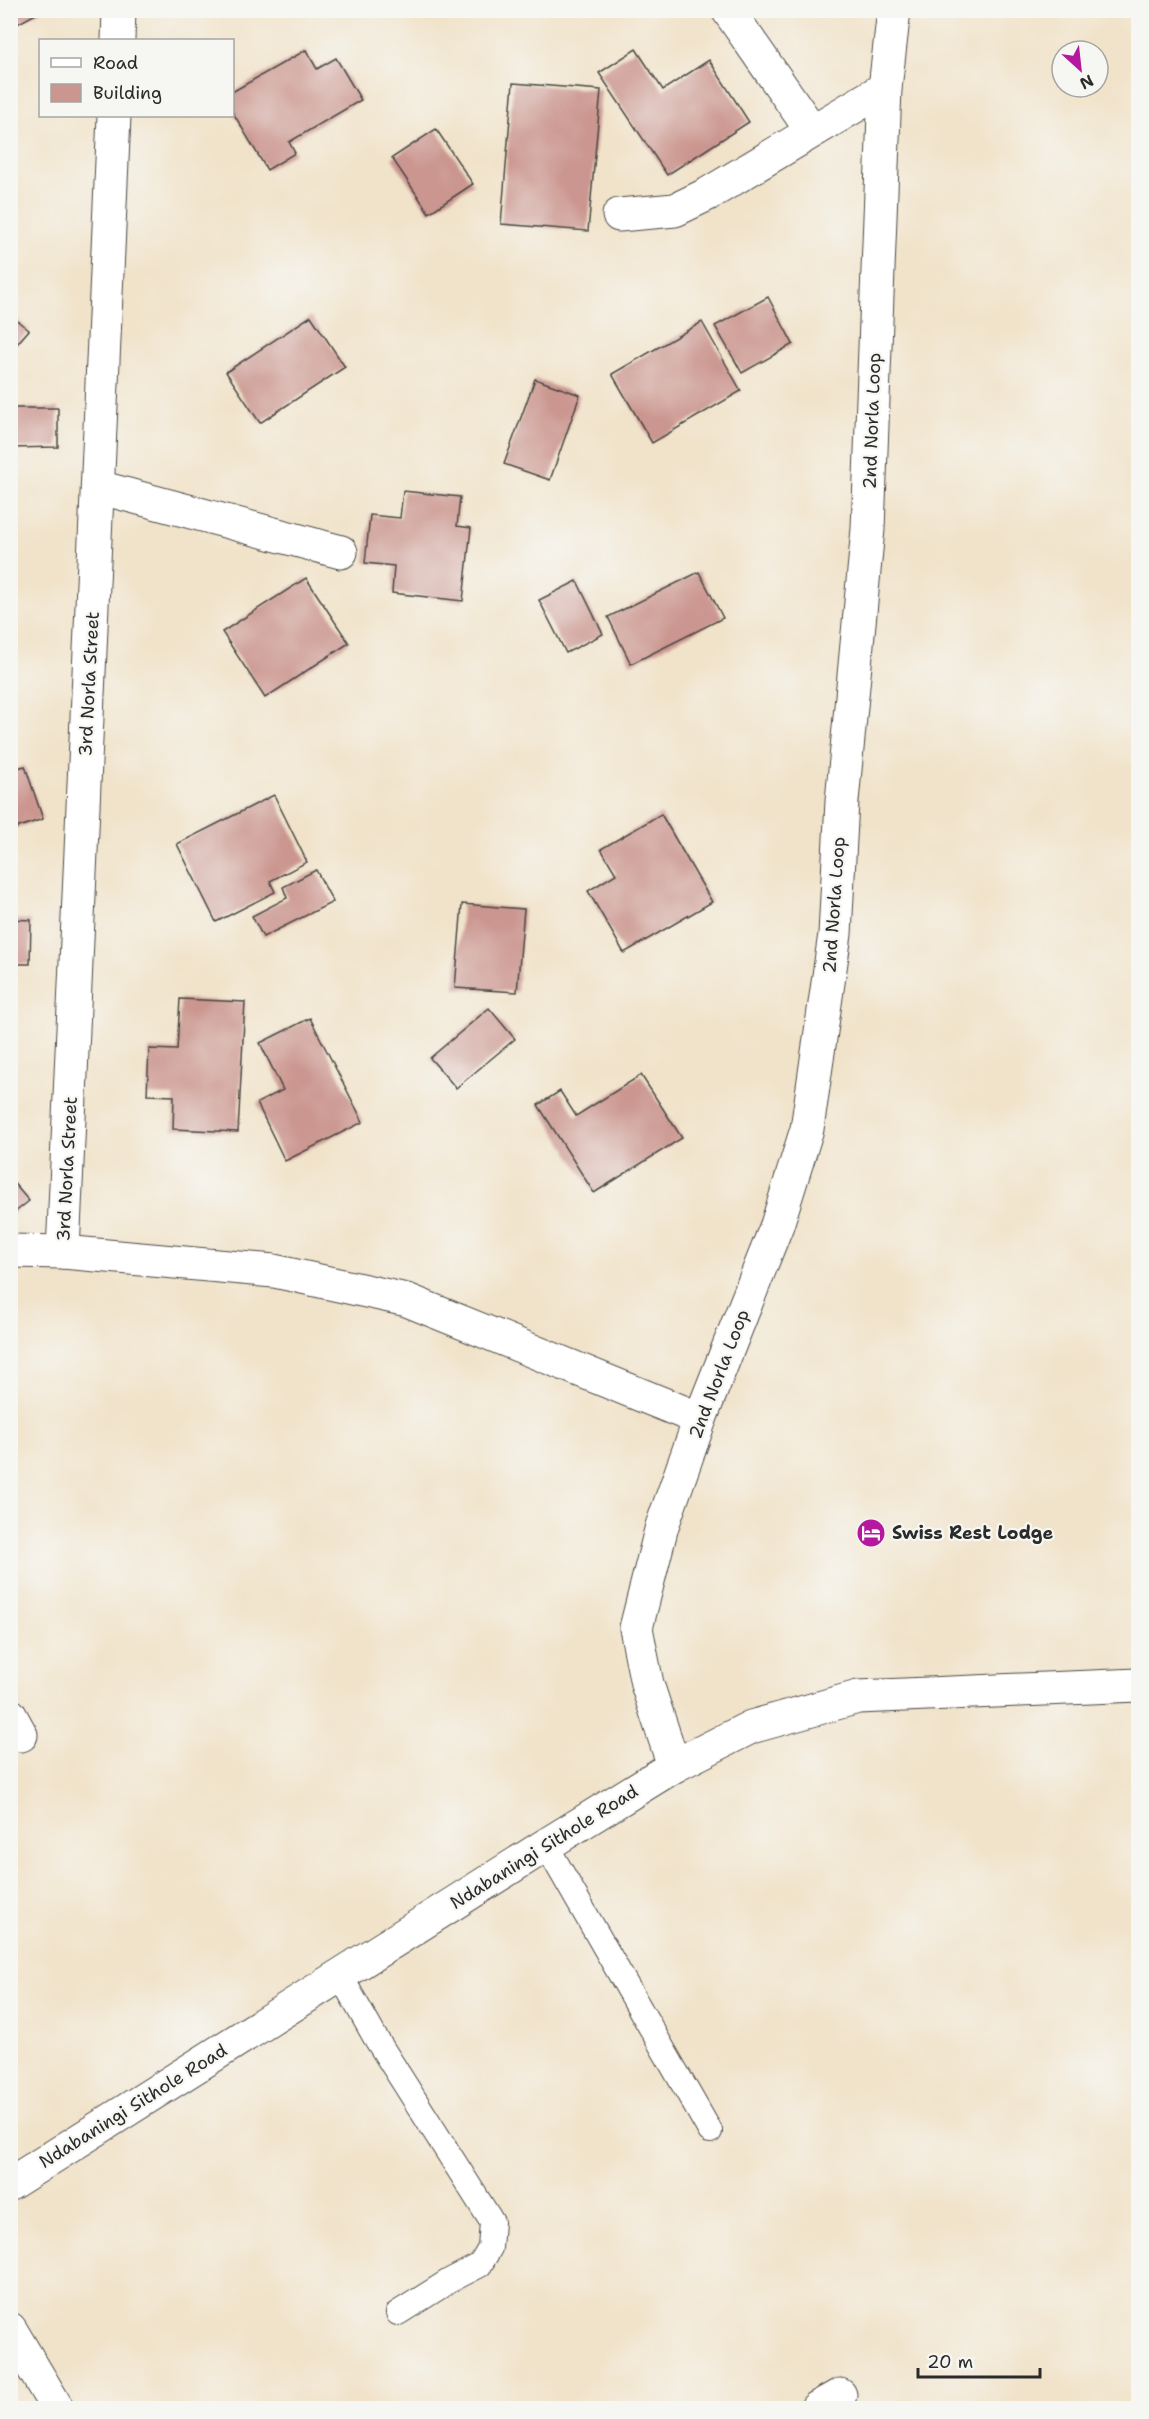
<svg xmlns="http://www.w3.org/2000/svg" width="1149" height="2419" font-family="'Shantell Sans',sans-serif">
	<rect width="100%" height="100%" fill="#f6f6f2"/>
	<filter id="ink" filterUnits="userSpaceOnUse"><feTurbulence type="fractalNoise" baseFrequency=".0167" numOctaves="2"/><feDisplacementMap in="SourceGraphic" scale="12" xChannelSelector="R" yChannelSelector="G"/><feConvolveMatrix kernelMatrix="1 2 1 2 8 2 1 2 1" color-interpolation-filters="sRGB"/></filter>
	<filter id="wash" filterUnits="userSpaceOnUse"><feTurbulence type="fractalNoise" baseFrequency=".008" numOctaves="4" result="noise"/><feDisplacementMap in="SourceGraphic" scale="24" xChannelSelector="R" yChannelSelector="G"/><feGaussianBlur stdDeviation="1.35" result="paint"/><feColorMatrix in="noise" values="0 0 0 0 0 0 0 0 0 0 0 0 0 0 0 0 0 1.4 0 .05"/><feComposite in="paint" operator="in"/></filter>
	<g filter="url(#wash)">
		<rect width="100%" height="100%" fill="#f1e3ca"/>
		<g id="blocks">
			<g fill="#cb968f">
				<polygon points="10,10 43,10 10,28"/>
				<polygon points="636,49 663,90 709,60 749,122 667,175 599,73"/>
				<polygon points="306,50 317,69 336,58 361,100 289,142 295,153 267,170 232,111 232,92"/>
				<polygon points="513,83 601,90 588,231 501,224"/>
				<polygon points="436,129 473,184 429,213 392,158"/>
				<polygon points="768,297 793,344 742,373 715,326"/>
				<polygon points="10,315 29,330 10,352"/>
				<polygon points="311,316 345,367 260,423 226,372"/>
				<polygon points="702,322 741,391 652,443 612,374"/>
				<polygon points="535,379 580,395 550,480 504,464"/>
				<polygon points="10,408 58,408 58,447 10,448"/>
				<polygon points="403,491 460,497 457,526 471,528 463,601 392,593 394,566 365,563 370,515 400,518"/>
				<polygon points="699,572 723,618 631,664 608,617"/>
				<polygon points="306,578 349,643 265,698 222,632"/>
				<polygon points="577,581 603,634 566,653 539,600"/>
				<polygon points="25,766 43,819 10,830 10,770"/>
				<polygon points="274,795 307,862 270,881 275,892 216,922 177,844"/>
				<polygon points="661,814 712,902 624,953 588,891 616,874 601,849"/>
				<polygon points="316,870 333,902 263,937 252,916 287,898 283,887"/>
				<polygon points="462,904 524,909 517,992 455,988"/>
				<polygon points="10,919 31,920 30,964 10,964"/>
				<polygon points="180,999 245,1002 238,1132 173,1129 174,1096 147,1095 149,1049 177,1050"/>
				<polygon points="489,1008 515,1039 456,1088 430,1058"/>
				<polygon points="310,1018 363,1122 285,1161 257,1103 283,1090 260,1043"/>
				<polygon points="641,1075 682,1138 594,1193 538,1105 560,1091 576,1116"/>
				<polygon points="10,1179 29,1201 10,1216"/>
			</g>
		</g>
	</g>
	<g filter="url(#ink)">
		<use href="#blocks" fill-opacity="0" stroke="#494743" stroke-width="1.5"/>
		<g fill="none" stroke-linecap="round" stroke-linejoin="round">
			<g stroke="#494743" stroke-width="26">
				<g id="service">
					<polyline points="546,1845 710,2131"/>
					<polyline points="340,1975 375,2037 492,2222 490,2248 480,2265 449,2281 398,2313"/>
				</g>
			</g>
			<g stroke="#494743" stroke-width="35">
				<g id="minor">
					<polyline points="728,10 812,131"/>
					<polyline points="118,40 119,10"/>
					<polyline points="619,215 675,210 708,194 885,88"/>
					<polyline points="98,487 341,552"/>
					<polyline points="10,1251 63,1252 274,1271 407,1300 700,1419"/>
					<polyline points="63,1252 114,116"/>
					<polyline points="10,1715 21,1735"/>
					<polyline points="674,1766 647,1684 636,1628 662,1526 700,1419 777,1225 807,1129 835,934 842,801 868,529 885,88 894,10"/>
					<polyline points="817,2408 840,2395"/>
				</g>
			</g>
			<g stroke="#494743" stroke-width="35">
				<g id="tertiary">
					<polyline points="10,2184 546,1845 674,1766 751,1727 858,1697 1138,1685"/>
					<polyline points="10,2329 57,2408"/>
				</g>
			</g>
			<use href="#service" stroke="#fff" stroke-width="24"/>
			<use href="#minor" stroke="#fff" stroke-width="33"/>
			<use href="#tertiary" stroke="#fff" stroke-width="33"/>
		</g>
	</g>
	<defs>
		<g id="hotel-disc" transform="scale(1.5)"><circle r="9.5" fill="#b5179e" stroke="#f6f6f2"/><path d="M-6-4.5h1.5V1H6V5H4.5V3h-9V5H-6ZM-4 0a1.8 1.8 0 1 1 3.6 0ZM.5 0V-2.5h3Q6-2.5 6 0Z" fill="#fff"/></g>
	</defs>
	<g fill-rule="evenodd">
		<use href="#hotel-disc" x="871" y="1533"/>
	</g>
	<g text-anchor="middle" dominant-baseline="central" stroke-width="4.5" stroke-linejoin="round" paint-order="stroke">
		<g font-size="18" fill="#2b2b2b" stroke="#f6f6f2">
			<text transform="translate(872 421) rotate(-88)">2nd Norla Loop</text>
			<text transform="translate(89 684) rotate(-87)">3rd Norla Street</text>
			<text transform="translate(834 905) rotate(-86)">2nd Norla Loop</text>
			<text transform="translate(67 1169) rotate(-87)">3rd Norla Street</text>
			<text transform="translate(719 1374) rotate(-69)">2nd Norla Loop</text>
			<text transform="translate(544 1847) rotate(-32)">Ndabaningi Sithole Road</text>
			<text transform="translate(133 2106) rotate(-32)">Ndabaningi Sithole Road</text>
		</g>
		<g font-size="18" font-weight="bold" fill="#2b2b2b" stroke="#f6f6f2" text-anchor="start">
			<text x="892" y="1533">Swiss Rest Lodge</text>
		</g>
	</g>
	<rect width="1149" height="2419" fill="none" stroke="#f6f6f2" stroke-width="36"/>
	<rect x="39" y="39" width="195" height="78" fill="#f6f6f2" stroke="#a5a5a2" stroke-width="1.5"/>
	<rect x="51" y="58" width="30" height="9" fill="#ffffff" stroke="#a5a5a2" stroke-width="1.5"/>
	<text x="93" y="69" font-size="18" fill="#2b2b2b">Road</text>
	<rect x="51" y="84" width="30" height="18" fill="#cb968f" stroke="#a5a5a2" stroke-width="1.5"/>
	<text x="93" y="99" font-size="18" fill="#2b2b2b">Building</text>
	<g transform="translate(1080 69) rotate(153)"><circle r="28" fill="#f6f6f2" stroke="#a5a5a2" stroke-width="1.5"/>
	<path d="M0-4.5L10 22L0 15L-10 22Z" fill="#b5179e"/>
	<text y="-9" font-size="16" font-weight="bold" text-anchor="middle" fill="#2b2b2b">N</text>
	</g>
	<path d="M918 2368v9h122v-9" fill="none" stroke="#2b2b2b" stroke-width="3"/>
	<text x="927" y="2368" font-size="18" fill="#2b2b2b" stroke="#f6f6f2" stroke-width="4.5" paint-order="stroke">20 m</text>
</svg>
